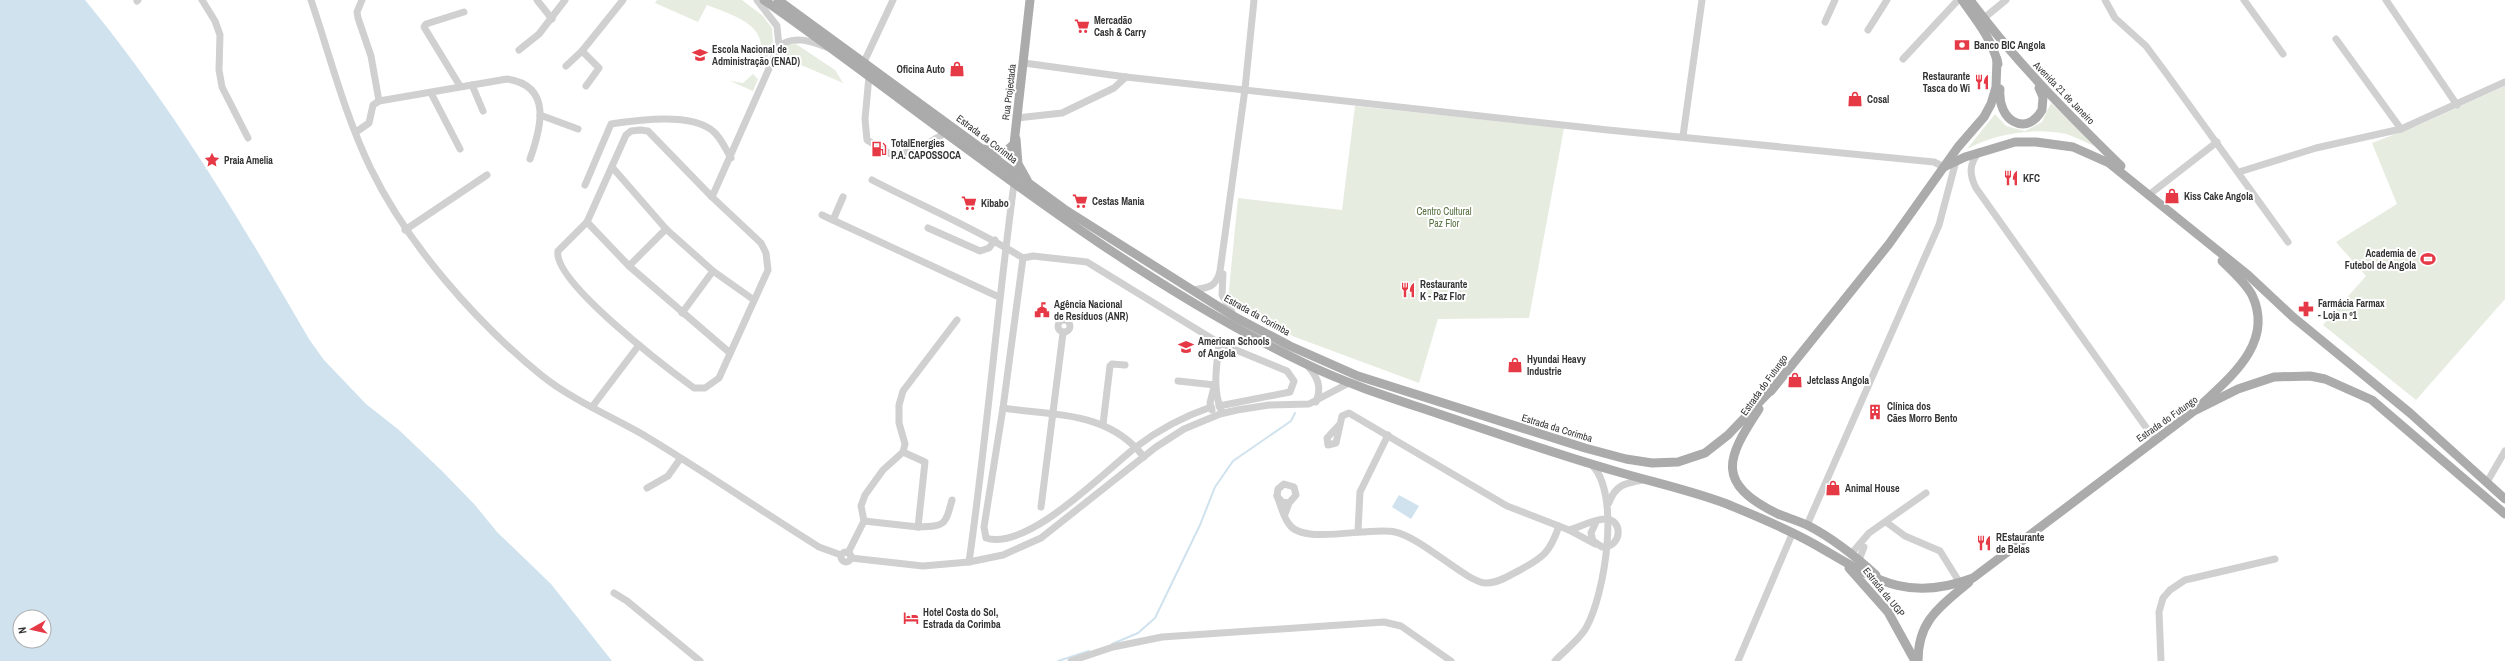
<svg xmlns="http://www.w3.org/2000/svg" width="2505" height="661" font-family="'Archivo Narrow',sans-serif">
	<rect width="100%" height="100%" fill="#fff"/>
	<g fill="#e6ecdf">
		<path d="M 657,0 L 742,0 L 763,16 L 772,28 L 773,43 L 763,67 L 758,69 L 756,67 C 756,59 761,53 761,46 C 760,21 726,13 707,5 L 698,22 L 655,3 Z"/>
		<polygon points="796,44 835,70 843,83 785,58 783,62 778,58 786,45"/>
		<polygon points="753,74 758,79 753,91 730,81 743,83"/>
		<polygon points="2505,86 2505,299 2416,400 2323,325 2366,276 2336,242 2397,204 2372,143 2419,125"/>
		<path d="M 2051,103 L 2097,147 C 2087,143 2076,137 2066,134 C 2036,127 1993,134 1967,149 L 1995,114 L 2006,126 L 2025,131 L 2042,122 Z"/>
		<polygon points="1355,106 1564,128 1529,318 1438,319 1419,383 1295,337 1228,300 1238,198 1342,210"/>
	</g>
	<g fill="#cfe2ee" fill-rule="evenodd">
		<path d="M 0,0 L 85,0 C 172,105 241,222 309,339 L 324,360 L 366,404 L 399,430 L 442,471 L 475,505 L 497,532 L 551,584 L 612,661 L 0,661 ZM 20,617 L 44,617 L 44,641 L 20,641 Z"/>
		<polygon points="1399,495 1419,506 1411,519 1392,507"/>
	</g>
	<g fill="none" stroke-linecap="round" stroke-linejoin="round">
		<g stroke="#cfe2ee" stroke-width="2">
			<polyline points="1112,644 1138,633 1155,618 1200,525 1215,487 1233,461 1291,421 1295,413"/>
			<polyline points="1058,661 1089,651"/>
		</g>
		<g stroke="#d0d0d0" stroke-width="7">
			<polyline points="202,0 215,21 220,35 219,70 222,87 248,138"/>
			<path d="M 311,0 C 330,56 345,116 371,169 C 408,245 476,322 541,375 C 571,399 608,415 642,434 C 702,470 760,510 819,547 L 841,555"/>
			<polyline points="362,0 357,12 358,18 371,56 379,101"/>
			<polyline points="537,0 552,19"/>
			<polyline points="2105,0 2115,18 2146,46 2166,73 2288,242"/>
			<polyline points="2244,0 2283,54"/>
			<polyline points="2386,0 2457,105"/>
			<polyline points="137,1 138,0"/>
			<polyline points="1984,18 2006,0"/>
			<polyline points="1825,22 1835,0"/>
			<polyline points="1868,30 1887,0"/>
			<polyline points="2336,39 2401,129"/>
			<path d="M 779,46 C 794,35 810,41 826,47"/>
			<polyline points="519,50 539,34 565,0"/>
			<polyline points="582,51 599,68 586,86"/>
			<polyline points="1903,59 1958,0"/>
			<polyline points="864,62 893,0"/>
			<polyline points="1024,63 1126,77 1608,130 1934,162 1944,167"/>
			<polyline points="566,66 582,51 623,0"/>
			<polyline points="869,76 865,119 867,140 892,155 915,151 945,133"/>
			<polyline points="472,85 483,111"/>
			<polyline points="460,86 424,27 426,24 464,12"/>
			<polyline points="431,93 460,149"/>
			<polyline points="540,115 578,129"/>
			<polyline points="1017,118 1062,113 1114,88 1126,77"/>
			<path d="M 640,130 L 648,131 L 712,197 L 761,243 L 766,253 L 768,270 L 719,378 L 705,388 L 694,388 C 668,369 552,281 558,251 L 587,222 L 626,135 L 631,131 Z"/>
			<path d="M 356,132 L 369,123 L 373,105 L 379,101 L 507,79 C 553,86 541,128 530,159"/>
			<polyline points="1683,136 1702,0"/>
			<path d="M 1979,152 C 1969,164 1969,174 1976,188 L 2155,440"/>
			<polyline points="612,167 666,229 713,271 754,300"/>
			<polyline points="2239,172 2316,148 2401,129 2505,82"/>
			<path d="M 872,180 C 922,206 975,228 1023,258"/>
			<path d="M 585,185 L 611,124 C 638,120 693,112 714,132 C 721,138 726,150 731,158"/>
			<polyline points="2150,194 2217,142"/>
			<polyline points="712,197 779,46 777,26 757,0"/>
			<polyline points="822,215 999,297"/>
			<polyline points="833,220 843,197"/>
			<polyline points="587,222 629,266 730,353"/>
			<polyline points="928,228 980,251 989,248 995,240"/>
			<polyline points="405,230 487,175"/>
			<polyline points="629,266 666,229"/>
			<polyline points="1223,274 1222,295 1234,316"/>
			<path d="M 1192,290 C 1207,288 1216,288 1220,271 L 1245,89 L 1254,0"/>
			<polyline points="682,313 713,271"/>
			<circle cx="1064" cy="326" r="6"/>
			<path d="M 1219,343 C 1217,366 1212,387 1221,410"/>
			<path d="M 1308,366 C 1318,378 1322,387 1316,402"/>
			<polyline points="1178,381 1215,385"/>
			<polyline points="592,407 639,345"/>
			<path d="M 1211,407 C 1185,416 1158,430 1136,447 C 1104,472 1028,551 986,538 L 984,527 L 1003,408 L 1023,258 L 1033,256 L 1087,262 L 1219,343 L 1287,371 L 1294,381 L 1290,392 L 1219,406"/>
			<path d="M 1003,408 C 1056,416 1108,411 1144,457"/>
			<polyline points="1212,410 1210,403 1214,387"/>
			<polyline points="1103,424 1110,366 1112,364 1125,365"/>
			<polyline points="1339,425 1327,438 1328,445 1336,443 1342,416 1349,413 1507,506 1569,530 1595,544"/>
			<polyline points="2487,482 2505,451"/>
			<polyline points="647,488 668,476 680,459"/>
			<path d="M 1277,496 C 1281,505 1283,517 1289,524 C 1303,546 1370,526 1395,532 C 1423,538 1468,584 1487,583 C 1499,583 1510,575 1520,570 C 1544,557 1550,552 1559,526"/>
			<path d="M 1609,503 C 1615,485 1625,483 1643,480"/>
			<polyline points="1041,507 1063,333"/>
			<polyline points="1285,514 1289,503 1296,495 1294,487 1284,484 1278,489 1277,496 1282,502 1289,503"/>
			<polyline points="864,521 918,527 925,462 903,452"/>
			<polyline points="1886,522 1905,536 1940,551 1960,583"/>
			<polyline points="1807,525 1939,225 1956,161"/>
			<path d="M 918,527 C 945,526 945,526 952,500"/>
			<path d="M 1569,530 C 1580,527 1594,519 1605,519 C 1624,519 1622,548 1602,547 L 1593,541 L 1591,533 L 1596,522"/>
			<polyline points="1358,531 1360,492 1388,435"/>
			<circle cx="846" cy="557" r="5"/>
			<polyline points="848,553 864,521 861,506 865,495 883,470 903,452 905,444 899,423 899,405 903,391 957,320"/>
			<polyline points="1851,554 1869,533 1926,493"/>
			<polyline points="851,558 923,566 969,562 1003,555 1041,538 1156,447 1184,429 1220,414 1237,410 1269,405 1309,404 1349,383"/>
			<polyline points="1859,560 1864,547"/>
			<path d="M 969,562 C 987,436 997,310 1014,184"/>
			<polyline points="614,593 627,601 700,661"/>
			<polyline points="1071,661 1113,647 1162,637 1384,622 1401,626 1451,661"/>
			<path d="M 1555,661 C 1564,651 1579,640 1586,628 C 1605,594 1621,494 1592,465"/>
			<polyline points="1738,661 1793,532"/>
			<polyline points="2161,661 2159,612 2163,598 2170,590 2185,580 2275,559"/>
		</g>
		<g stroke="#ababab" stroke-width="9">
			<path d="M 764,0 C 940,124 1110,269 1304,363 C 1349,385 1398,400 1445,416 C 1502,435 1558,455 1615,471 C 1652,482 1690,490 1727,504 C 1756,516 1786,528 1814,544 C 1872,577 1904,604 1973,578 L 2194,411 L 2238,389 L 2274,377 L 2310,376 L 2325,379 L 2372,400 L 2505,514"/>
			<polyline points="778,0 1064,209 1235,317 1290,346 1358,376 1585,448 1626,459 1652,463 1678,462 1705,453 1728,435 1773,388"/>
			<path d="M 1962,0 C 1977,21 1992,39 1998,64"/>
			<path d="M 1970,0 C 2015,61 2067,113 2121,166"/>
			<path d="M 2000,89 C 1997,120 2026,138 2042,110 L 2043,97 L 2039,88"/>
			<polyline points="1016,139 1018,164 1027,180"/>
			<polyline points="985,149 1004,153 1014,144 1030,0"/>
			<polyline points="1944,167 1965,157 2015,142 2036,142 2073,147 2109,163 2248,275 2293,317 2410,413 2505,499"/>
			<polyline points="1771,391 1889,244 1958,147 1984,117 1991,104 1996,87 1997,59"/>
			<path d="M 2203,403 C 2233,375 2274,341 2252,295 C 2245,282 2232,271 2222,261"/>
			<path d="M 1759,409 C 1726,459 1715,483 1778,514 C 1788,518 1799,521 1809,526 C 1834,539 1855,556 1876,575"/>
			<polyline points="1849,568 1888,612 1915,661"/>
			<path d="M 1918,661 C 1918,620 1940,607 1969,582"/>
		</g>
	</g>
	<defs>
		<g id="supermarket-bare" transform="scale(1.2)"><path d="M-6-5.5h2.5l.6 2H6L4.5 2H-2.5L-4.4-4H-6ZM-1.5 3.2a1.3 1.3 0 1 0 .1 0ZM3 3.2a1.3 1.3 0 1 0 .1 0Z" fill="#e63946" stroke="#fff" stroke-width="2.5" paint-order="stroke"/></g>
		<g id="bank-bare" transform="scale(1.2)"><path d="M-6-4H6V4H-6ZM0-2.3a2.3 2.3 0 1 0 0 4.6a2.3 2.3 0 1 0 0-4.6Z" fill="#e63946" stroke="#fff" stroke-width="2.5" paint-order="stroke"/></g>
		<g id="university-bare" transform="scale(1.2)"><path d="M0-5L7-2L0 1L-7-2ZM-4 1L0 2.5L4 1V4Q0 6-4 4Z" fill="#e63946" stroke="#fff" stroke-width="2.5" paint-order="stroke"/></g>
		<g id="shop-bare" transform="scale(1.2)"><path d="M-5-2.5h2.3a2.7 3.5 0 0 1 5.4 0H5L5.5 6h-11ZM-1.5-2.5h3a1.5 2.3 0 0 0-3 0Z" fill="#e63946" stroke="#fff" stroke-width="2.5" paint-order="stroke"/></g>
		<g id="restaurant-bare" transform="scale(1.2)"><path d="M-5-6h1v4h1v-4h1v4h1v-4h1v5L-1.5 .5V6h-2V.5L-5-1ZM5-6V6H3V1.5H1.5Q1.5-4 5-6Z" fill="#e63946" stroke="#fff" stroke-width="2.5" paint-order="stroke"/></g>
		<g id="fuel-bare" transform="scale(1.2)"><path d="M-5.5-6h7V0h2V4h1.3V-2.5L3-4.5l.8-.8L6-3V5H2.5V1h-1V6h-7ZM-4.2-4.7v3.2H.2V-4.7Z" fill="#e63946" stroke="#fff" stroke-width="2.5" paint-order="stroke"/></g>
		<g id="sight-bare" transform="scale(1.2)"><path d="M0-6L1.8-2.2L6-1.7L2.9 1.2L3.7 5.4L0 3.3L-3.7 5.4L-2.9 1.2L-6-1.7L-1.8-2.2Z" fill="#e63946" stroke="#fff" stroke-width="2.5" paint-order="stroke"/></g>
		<g id="stadium-bare" transform="scale(1.2)"><path d="M0-5a6.5 5 0 1 0 0 10a6.5 5 0 1 0 0-10ZM-3.5-1.8h7v3.6h-7Z" fill="#e63946" stroke="#fff" stroke-width="2.5" paint-order="stroke"/></g>
		<g id="pharmacy-bare" transform="scale(1.2)"><path d="M-2-6h4v4h4v4h-4v4h-4v-4h-4v-4h4Z" fill="#e63946" stroke="#fff" stroke-width="2.5" paint-order="stroke"/></g>
		<g id="civic-bare" transform="scale(1.2)"><path d="M-.6-6.5H3V-4.5H.6V-3L4-1V1h2V6H-6V1h2V-1L-.6-3ZM-1.2 2.5V6h2.4V2.5Z" fill="#e63946" stroke="#fff" stroke-width="2.5" paint-order="stroke"/></g>
		<g id="school-bare" transform="scale(1.2)"><path d="M0-5L7-2L0 1L-7-2ZM-4 1L0 2.5L4 1V4Q0 6-4 4Z" fill="#e63946" stroke="#fff" stroke-width="2.5" paint-order="stroke"/></g>
		<g id="building-bare" transform="scale(1.2)"><path d="M-4-6H4V6H1V3H-1V6H-4ZM-2.5-4.3h1.7v1.8h-1.7ZM.8-4.3h1.7v1.8H.8ZM-2.5-1h1.7V.8h-1.7ZM.8-1h1.7V.8H.8Z" fill="#e63946" stroke="#fff" stroke-width="2.5" paint-order="stroke"/></g>
		<g id="hotel-bare" transform="scale(1.2)"><path d="M-6-4.5h1.5V1H6V5H4.5V3h-9V5H-6ZM-4 0a1.8 1.8 0 1 1 3.6 0ZM.5 0V-2.5h3Q6-2.5 6 0Z" fill="#e63946" stroke="#fff" stroke-width="2.5" paint-order="stroke"/></g>
	</defs>
	<g fill-rule="evenodd">
		<use href="#supermarket-bare" x="1082" y="26"/>
		<use href="#bank-bare" x="1962" y="45"/>
		<use href="#university-bare" x="700" y="55"/>
		<use href="#shop-bare" x="957" y="69"/>
		<use href="#restaurant-bare" x="1982" y="82"/>
		<use href="#shop-bare" x="1855" y="99"/>
		<use href="#fuel-bare" x="879" y="149"/>
		<use href="#sight-bare" x="212" y="160"/>
		<use href="#restaurant-bare" x="2011" y="178"/>
		<use href="#shop-bare" x="2172" y="196"/>
		<use href="#supermarket-bare" x="1080" y="201"/>
		<use href="#supermarket-bare" x="969" y="203"/>
		<use href="#stadium-bare" x="2428" y="259"/>
		<use href="#restaurant-bare" x="1408" y="290"/>
		<use href="#pharmacy-bare" x="2306" y="309"/>
		<use href="#civic-bare" x="1042" y="310"/>
		<use href="#school-bare" x="1186" y="347"/>
		<use href="#shop-bare" x="1515" y="365"/>
		<use href="#shop-bare" x="1795" y="380"/>
		<use href="#building-bare" x="1875" y="412"/>
		<use href="#shop-bare" x="1833" y="488"/>
		<use href="#restaurant-bare" x="1984" y="543"/>
		<use href="#hotel-bare" x="911" y="618"/>
	</g>
	<g text-anchor="middle" dominant-baseline="central" stroke-width="4" stroke-linejoin="round" paint-order="stroke">
		<g font-size="10" font-weight="bold" fill="#333" stroke="#fff" text-anchor="start">
			<text x="1094" y="20">Mercadão<tspan x="1094" dy="12">Cash &amp; Carry</tspan></text>
			<text x="1974" y="45">Banco BIC Angola</text>
			<text x="712" y="49">Escola Nacional de<tspan x="712" dy="12">Administração (ENAD)</tspan></text>
			<text x="945" y="69" text-anchor="end">Oficina Auto</text>
			<text x="1970" y="76" text-anchor="end">Restaurante<tspan x="1970" dy="12">Tasca do Wi</tspan></text>
			<text x="1867" y="99">Cosal</text>
			<text x="891" y="143">TotalEnergies<tspan x="891" dy="12">P.A. CAPOSSOCA</tspan></text>
			<text x="224" y="160">Praia Amelia</text>
			<text x="2023" y="178">KFC</text>
			<text x="2184" y="196">Kiss Cake Angola</text>
			<text x="1092" y="201">Cestas Mania</text>
			<text x="981" y="203">Kibabo</text>
			<text x="2416" y="253" text-anchor="end">Academia de<tspan x="2416" dy="12">Futebol de Angola</tspan></text>
			<text x="1420" y="284">Restaurante<tspan x="1420" dy="12">K - Paz Flor</tspan></text>
			<text x="2318" y="303">Farmácia Farmax<tspan x="2318" dy="12">- Loja n º1</tspan></text>
			<text x="1054" y="304">Agência Nacional<tspan x="1054" dy="12">de Resíduos (ANR)</tspan></text>
			<text x="1198" y="341">American Schools<tspan x="1198" dy="12">of Angola</tspan></text>
			<text x="1527" y="359">Hyundai Heavy<tspan x="1527" dy="12">Industrie</tspan></text>
			<text x="1807" y="380">Jetclass Angola</text>
			<text x="1887" y="406">Clínica dos<tspan x="1887" dy="12">Cães Morro Bento</tspan></text>
			<text x="1845" y="488">Animal House</text>
			<text x="1996" y="537">REstaurante<tspan x="1996" dy="12">de Belas</tspan></text>
			<text x="923" y="612">Hotel Costa do Sol,<tspan x="923" dy="12">Estrada da Corimba</tspan></text>
		</g>
		<g font-size="10" fill="#333" stroke="#fff">
			<text transform="translate(1009 92) rotate(-83)">Rua Projectada</text>
			<text transform="translate(2064 93) rotate(46)">Avenida 21 de Janeiro</text>
			<text transform="translate(987 139) rotate(37)">Estrada da Corimba</text>
			<text transform="translate(1257 315) rotate(29)">Estrada da Corimba</text>
			<text transform="translate(1764 385) rotate(-54)">Estrada do Futungo</text>
			<text transform="translate(2167 419) rotate(-35)">Estrada do Futungo</text>
			<text transform="translate(1557 428) rotate(17)">Estrada da Corimba</text>
			<text transform="translate(1884 592) rotate(51)">Estrada da UGP</text>
		</g>
		<g font-size="10" fill="#56703f" stroke="#fff">
			<text x="1444" y="211">Centro Cultural<tspan x="1444" dy="12">Paz Flor</tspan></text>
		</g>
	</g>
	<g transform="translate(32 629) rotate(262)"><circle r="19" fill="#ffffff" stroke="#adadad"/>
	<path d="M0-3L7 15L0 10L-7 15Z" fill="#e63946"/>
	<text y="-6" font-size="11" font-weight="bold" text-anchor="middle" fill="#333333">N</text>
	</g>
</svg>
